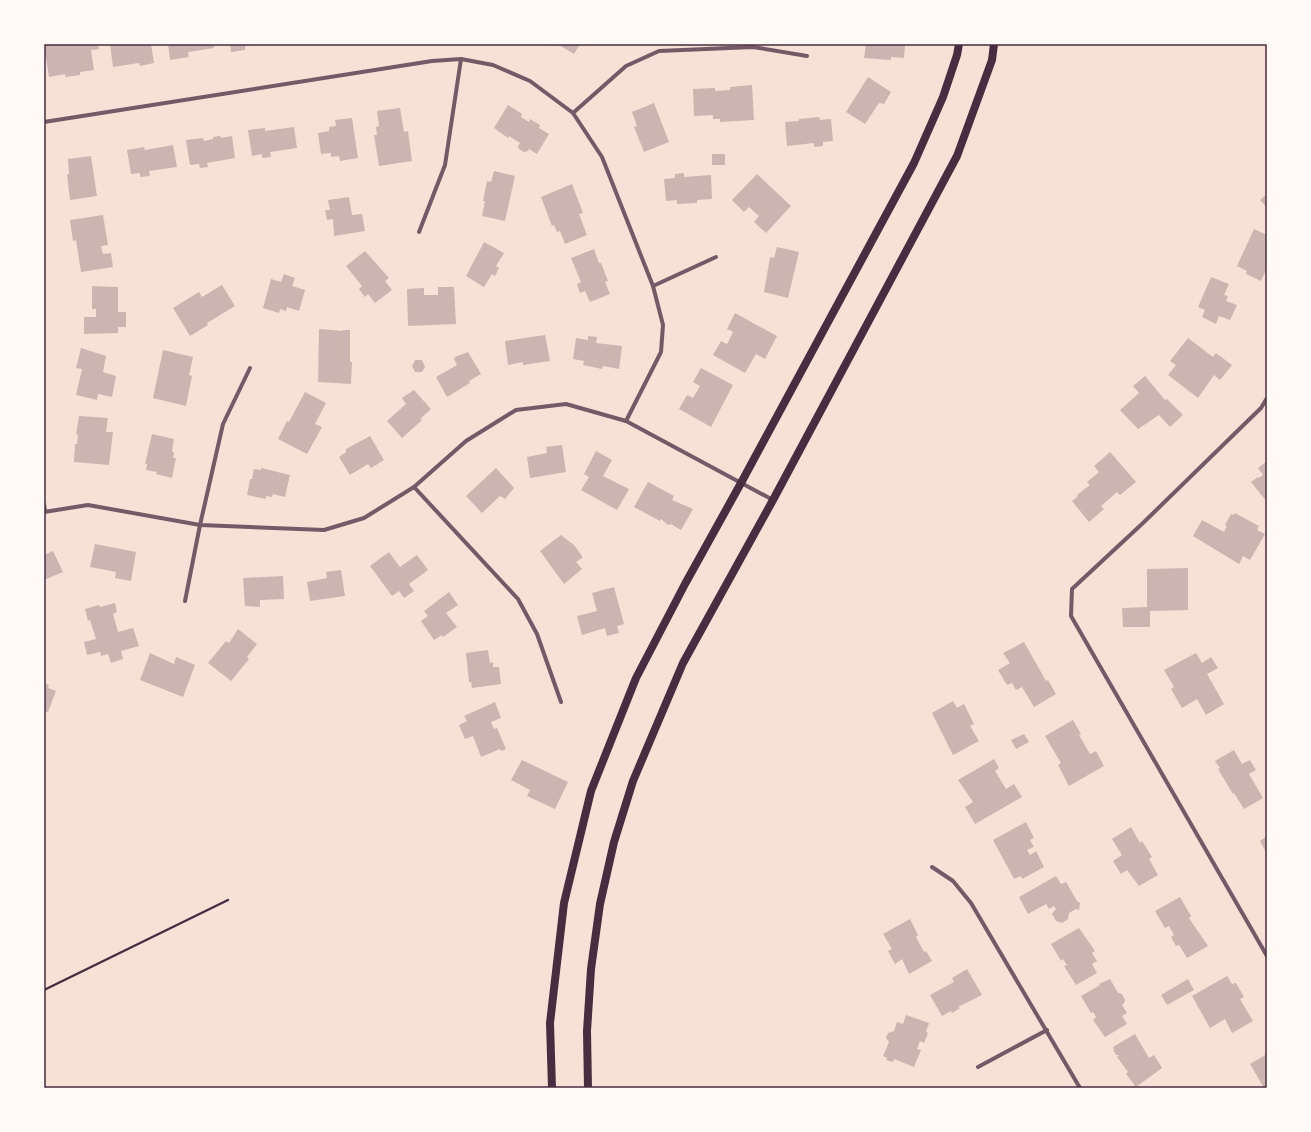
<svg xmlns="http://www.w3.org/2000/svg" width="1311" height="1132" font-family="Barlow,sans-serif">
	<rect width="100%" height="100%" fill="#f7e1d7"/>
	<g fill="#ccb4b1">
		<polygon points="54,44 98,44 99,49 91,50 94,70 80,72 80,75 65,77 65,74 49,77 44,45"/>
		<polygon points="110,44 151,44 154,63 140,66 139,63 113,67"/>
		<polygon points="168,44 213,44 214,48 188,52 189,57 170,60"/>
		<polygon points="230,44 254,44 254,45 245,46 245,50 231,52"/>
		<polygon points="554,44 580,44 574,54 559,45 558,46"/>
		<polygon points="866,44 905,44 904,58 891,57 891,60 864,58"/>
		<polygon points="868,77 891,92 884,104 879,103 865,124 846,112"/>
		<polygon points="752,85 754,120 720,122 720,119 713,119 713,115 694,116 693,89 715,88 715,91 730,90 730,87"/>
		<polygon points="654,103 669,142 644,152 634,127 637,126 632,112"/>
		<polygon points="508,105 522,114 521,117 529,122 530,119 540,125 539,128 549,134 537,154 529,149 528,151 524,152 519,149 518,146 520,143 509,136 508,138 494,128"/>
		<polygon points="400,108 404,132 408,131 412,161 379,166 374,135 377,135 376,127 379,126 377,111"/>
		<polygon points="819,117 820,120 831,119 833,141 823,142 823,146 814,147 814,143 787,146 785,122 799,121 799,119"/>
		<polygon points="352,118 358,158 340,161 339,156 331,157 331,153 321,154 318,133 329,131 329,127 336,126 335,120"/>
		<polygon points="294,127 297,148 270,152 271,157 262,158 262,154 252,156 248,130 265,128 265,131"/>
		<polygon points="220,136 221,138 232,136 235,158 207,163 208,167 200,168 199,164 190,165 186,140 203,138 204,141 213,139 213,137"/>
		<polygon points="173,145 177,167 149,171 150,176 140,177 140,173 131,174 127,150 144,147 145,150"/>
		<rect x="712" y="154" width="13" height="11"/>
		<polygon points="91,156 97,196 70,200 67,174 69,174 68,159"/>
		<polygon points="494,171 515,176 505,221 482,216 485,201 483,201 487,181 491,182"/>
		<polygon points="684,173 684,177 711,175 712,199 697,200 697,203 677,204 677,200 666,201 664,179 675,178 675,174"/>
		<polygon points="757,174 791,206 766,233 754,222 759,216 749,207 744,212 732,200"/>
		<polygon points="572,184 583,213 579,214 587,235 565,244 560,231 557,232 554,225 552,226 541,197"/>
		<polygon points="1267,194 1267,208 1260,200"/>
		<polygon points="349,197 352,215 362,214 365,231 334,236 333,219 327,220 325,210 330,210 328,200"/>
		<polygon points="103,215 108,245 101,246 103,254 111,253 113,267 81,272 76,240 73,241 70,220"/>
		<polygon points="1254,229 1267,235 1267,268 1261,281 1246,274 1247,271 1237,266"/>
		<polygon points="484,242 504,253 496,266 499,268 495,276 492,274 484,287 466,276"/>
		<polygon points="777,247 799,252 788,298 764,292 770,257 774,258"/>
		<polygon points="594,249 599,263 601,263 608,281 605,282 610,294 590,302 585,291 580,293 577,284 581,282 571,258"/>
		<polygon points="365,251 389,278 385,281 392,290 375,303 368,294 365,297 359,289 362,286 346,266"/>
		<polygon points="284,274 295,278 292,286 305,290 299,311 287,307 286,311 280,309 279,313 263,308 271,279 281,282"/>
		<polygon points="1211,277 1229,284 1224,295 1228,296 1226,301 1237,305 1230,320 1219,316 1216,324 1202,317 1205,310 1198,307"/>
		<polygon points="222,285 235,306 207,323 208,325 190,336 173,308 199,292 202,297"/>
		<polygon points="92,286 118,287 118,312 126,312 126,327 118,327 118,333 84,334 84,317 96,317 96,309 92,309"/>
		<polygon points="438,287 454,287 456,324 408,326 407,289 424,288 424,295 438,295"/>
		<polygon points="735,313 777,336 765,359 756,354 745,373 713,355 721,341 727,344 733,332 727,329"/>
		<polygon points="319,329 343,331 342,330 350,330 350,362 352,362 351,384 318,382"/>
		<polygon points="545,335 550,361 523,365 523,362 508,365 505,341"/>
		<polygon points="588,336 597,337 596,343 622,346 619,369 603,366 602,369 583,365 584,361 573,359 576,338 588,340"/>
		<polygon points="1188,338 1213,357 1216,353 1232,365 1220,380 1214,375 1198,398 1168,375 1176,365 1170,361"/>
		<polygon points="81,348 106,356 103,372 116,376 112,397 98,394 97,400 76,395 82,369 76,368"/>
		<polygon points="163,350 193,357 189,375 192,376 186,406 153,398"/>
		<polygon points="468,352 481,374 469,381 470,383 447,397 436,377 457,365 454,359 455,357"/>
		<polygon points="415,360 422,360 425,367 422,372 415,372 412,366"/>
		<polygon points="701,368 733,385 711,427 679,409 687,395 693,398 700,386 693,382"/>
		<polygon points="1145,376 1165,400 1167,399 1183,415 1170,427 1159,415 1138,429 1120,410 1139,393 1133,386"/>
		<polygon points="414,390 431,409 420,419 422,420 402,438 387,421 406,404 402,398"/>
		<polygon points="305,392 326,403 315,424 322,427 307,454 278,439 287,421 289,422"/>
		<polygon points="79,416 108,418 106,432 113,432 109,465 74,462 75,444 77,444 78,434 76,435"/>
		<polygon points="152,434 174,439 172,451 174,453 173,458 176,458 172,478 156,474 157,472 146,470 147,464 145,464"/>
		<polygon points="370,436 384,460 371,468 368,464 350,475 339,457 346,452 346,449"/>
		<polygon points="562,445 566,472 530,478 527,457 547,453 546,447"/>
		<polygon points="596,451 612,460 603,476 629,489 617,510 581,490 589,477 584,474"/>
		<polygon points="1110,452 1136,482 1120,495 1117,492 1101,506 1104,509 1089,522 1072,501 1078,496 1077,495 1090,485 1087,482 1099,472 1094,466"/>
		<polygon points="1267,461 1267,502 1251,482 1258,477 1259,478 1263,475 1258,468"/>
		<polygon points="261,468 290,475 285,497 273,494 272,497 266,496 266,499 247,495 250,479 252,479 254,469 261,470"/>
		<polygon points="496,468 514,488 505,499 500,496 482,513 466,496"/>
		<polygon points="648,482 674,496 672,500 693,509 681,530 671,524 668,525 661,519 660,521 634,507"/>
		<polygon points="1235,513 1259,526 1257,530 1265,534 1250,560 1243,556 1239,564 1193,536 1202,520 1224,532 1227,526 1225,525 1231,514 1234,515"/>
		<polygon points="561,535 574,545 582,556 582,558 576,562 582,569 564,584 540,551"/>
		<polygon points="95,544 136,552 131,581 115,578 116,572 90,567"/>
		<polygon points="53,551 63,572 44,580 44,555"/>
		<polygon points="389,552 400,567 417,555 428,570 409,584 414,591 404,598 399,591 392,596 370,566"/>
		<polygon points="1188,568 1188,610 1150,611 1150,627 1123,627 1122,608 1147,607 1147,569"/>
		<polygon points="341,570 345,596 310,601 307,582 327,578 326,572"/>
		<polygon points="283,576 284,599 260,600 260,607 245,606 243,578"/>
		<polygon points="614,587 624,624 617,626 619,633 607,636 605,628 582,635 577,616 597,611 592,593"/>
		<polygon points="449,592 458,605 446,613 457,627 443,637 442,635 434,640 421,621 428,616 424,611"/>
		<polygon points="115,603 117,612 113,614 118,632 133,628 139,646 121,651 123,659 111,663 108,654 101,656 100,652 87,655 84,642 96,639 90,620 88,621 85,609 99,605 100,607"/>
		<polygon points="238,629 257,644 247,657 249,659 231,681 208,663 226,641 229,643"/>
		<polygon points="1024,642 1046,681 1048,680 1056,694 1034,707 1022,687 1016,690 1012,683 1007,685 998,670 1010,663 1003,653"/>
		<polygon points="488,650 490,663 493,662 493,667 499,667 501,684 472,688 471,682 469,682 466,653"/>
		<polygon points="150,653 174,664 176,657 195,665 183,697 140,680"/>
		<polygon points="1196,653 1202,663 1211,657 1218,668 1207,674 1224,704 1206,715 1197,699 1182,708 1171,689 1174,687 1164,670"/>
		<polygon points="44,683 49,685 48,688 56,691 48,712 44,711"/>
		<polygon points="953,701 957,708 964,704 974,724 970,726 979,741 953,755 932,713"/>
		<polygon points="495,702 501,718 491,722 494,729 497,728 506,749 501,751 500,749 481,757 473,736 465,739 459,725 467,721 464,716"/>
		<polygon points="1073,720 1081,734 1079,735 1090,754 1096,751 1104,766 1069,786 1058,765 1061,763 1045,736"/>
		<polygon points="1024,734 1029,742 1016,749 1011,740"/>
		<polygon points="1234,750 1242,764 1250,760 1256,770 1249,774 1263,798 1244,809 1234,793 1233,794 1218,769 1220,768 1215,761"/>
		<polygon points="994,759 999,768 995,771 1006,789 1014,784 1022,797 975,824 965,807 973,802 958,780"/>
		<polygon points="522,760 568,782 555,809 527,796 530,790 511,780"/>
		<polygon points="1026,822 1034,838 1030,840 1034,847 1027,850 1030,855 1036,851 1044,867 1022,879 1021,876 1014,879 993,840"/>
		<polygon points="1131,827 1140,843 1142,841 1152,857 1149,859 1158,875 1139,886 1127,870 1121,874 1113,861 1122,855 1112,839"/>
		<polygon points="1267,836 1267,854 1260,841"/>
		<polygon points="1056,876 1061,884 1066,882 1077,901 1080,903 1079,910 1076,909 1069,913 1068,919 1062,923 1056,921 1052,914 1056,909 1054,906 1049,909 1046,904 1028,914 1019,897"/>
		<polygon points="1180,897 1191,916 1189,918 1208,946 1187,958 1179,945 1176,946 1171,937 1174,935 1169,926 1165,928 1155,911"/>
		<polygon points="910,919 918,935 916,937 924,952 926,951 932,961 909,974 902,959 895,964 888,951 892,949 883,934"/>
		<polygon points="1079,928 1095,951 1092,953 1097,961 1092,964 1097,973 1076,985 1064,966 1067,965 1063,959 1061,961 1051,944"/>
		<polygon points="967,969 982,995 958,1007 960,1008 952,1013 951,1011 942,1016 930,995 954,982 952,978"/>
		<polygon points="1227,976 1232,984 1236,983 1244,997 1240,999 1253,1021 1232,1033 1225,1019 1210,1028 1192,996"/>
		<polygon points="1110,979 1118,993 1122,994 1125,1000 1124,1003 1122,1005 1127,1013 1122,1016 1127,1024 1105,1037 1093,1020 1096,1017 1093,1012 1091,1013 1081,996 1100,985 1099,984"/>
		<polygon points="1188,979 1194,990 1167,1005 1161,995"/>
		<polygon points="906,1015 929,1023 926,1032 928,1033 924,1043 920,1041 917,1049 921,1050 914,1067 894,1059 893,1062 886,1060 887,1058 883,1056 889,1042 886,1038 888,1033 894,1031 897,1022 903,1024"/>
		<polygon points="1135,1034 1149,1058 1154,1055 1162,1068 1136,1087 1126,1074 1128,1072 1117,1057 1119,1055 1116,1055 1114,1051 1113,1047"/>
		<polygon points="1267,1054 1267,1088 1264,1088 1250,1064"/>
	</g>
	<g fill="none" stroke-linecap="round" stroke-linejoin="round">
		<polyline stroke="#4a2c40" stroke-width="2.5" points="44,990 228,900"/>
		<g stroke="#755966" stroke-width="4">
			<polyline points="573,113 626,66 659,51 753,47 807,56"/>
			<polyline points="44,122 432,61 461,59 493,65 530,81 573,113 602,157 653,286 663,325 661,352 626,421"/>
			<polyline points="419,232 445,165 461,59"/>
			<polyline points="653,286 716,257"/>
			<polyline points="1267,398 1261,408 1143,523 1072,589 1071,616 1267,956"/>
			<polyline points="414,487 518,599 537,634 561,702"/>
			<polyline points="44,504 45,511"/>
			<polyline points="44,512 88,505 200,525 324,530 364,518 414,487 466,441 516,410 566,404 626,421 773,500"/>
			<polyline points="185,601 200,525 223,424 250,368"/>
			<polyline points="932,867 953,881 971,903 1080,1088"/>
			<polyline points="978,1067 1047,1030"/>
		</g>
		<g stroke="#4a2c40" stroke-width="8">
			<polyline points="552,1088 550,1023 564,903 591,791 636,678 685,584 741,483 914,163 943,97 957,55 959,44"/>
			<polyline points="588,1088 587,1031 591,969 600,904 614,842 633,781 683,663 773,500 957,156 992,60 994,44"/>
		</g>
	</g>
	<rect width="1311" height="1132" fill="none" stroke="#fffaf5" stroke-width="90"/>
	<rect x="45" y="45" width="1221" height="1042" fill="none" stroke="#4a2c40" stroke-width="1.5"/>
</svg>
